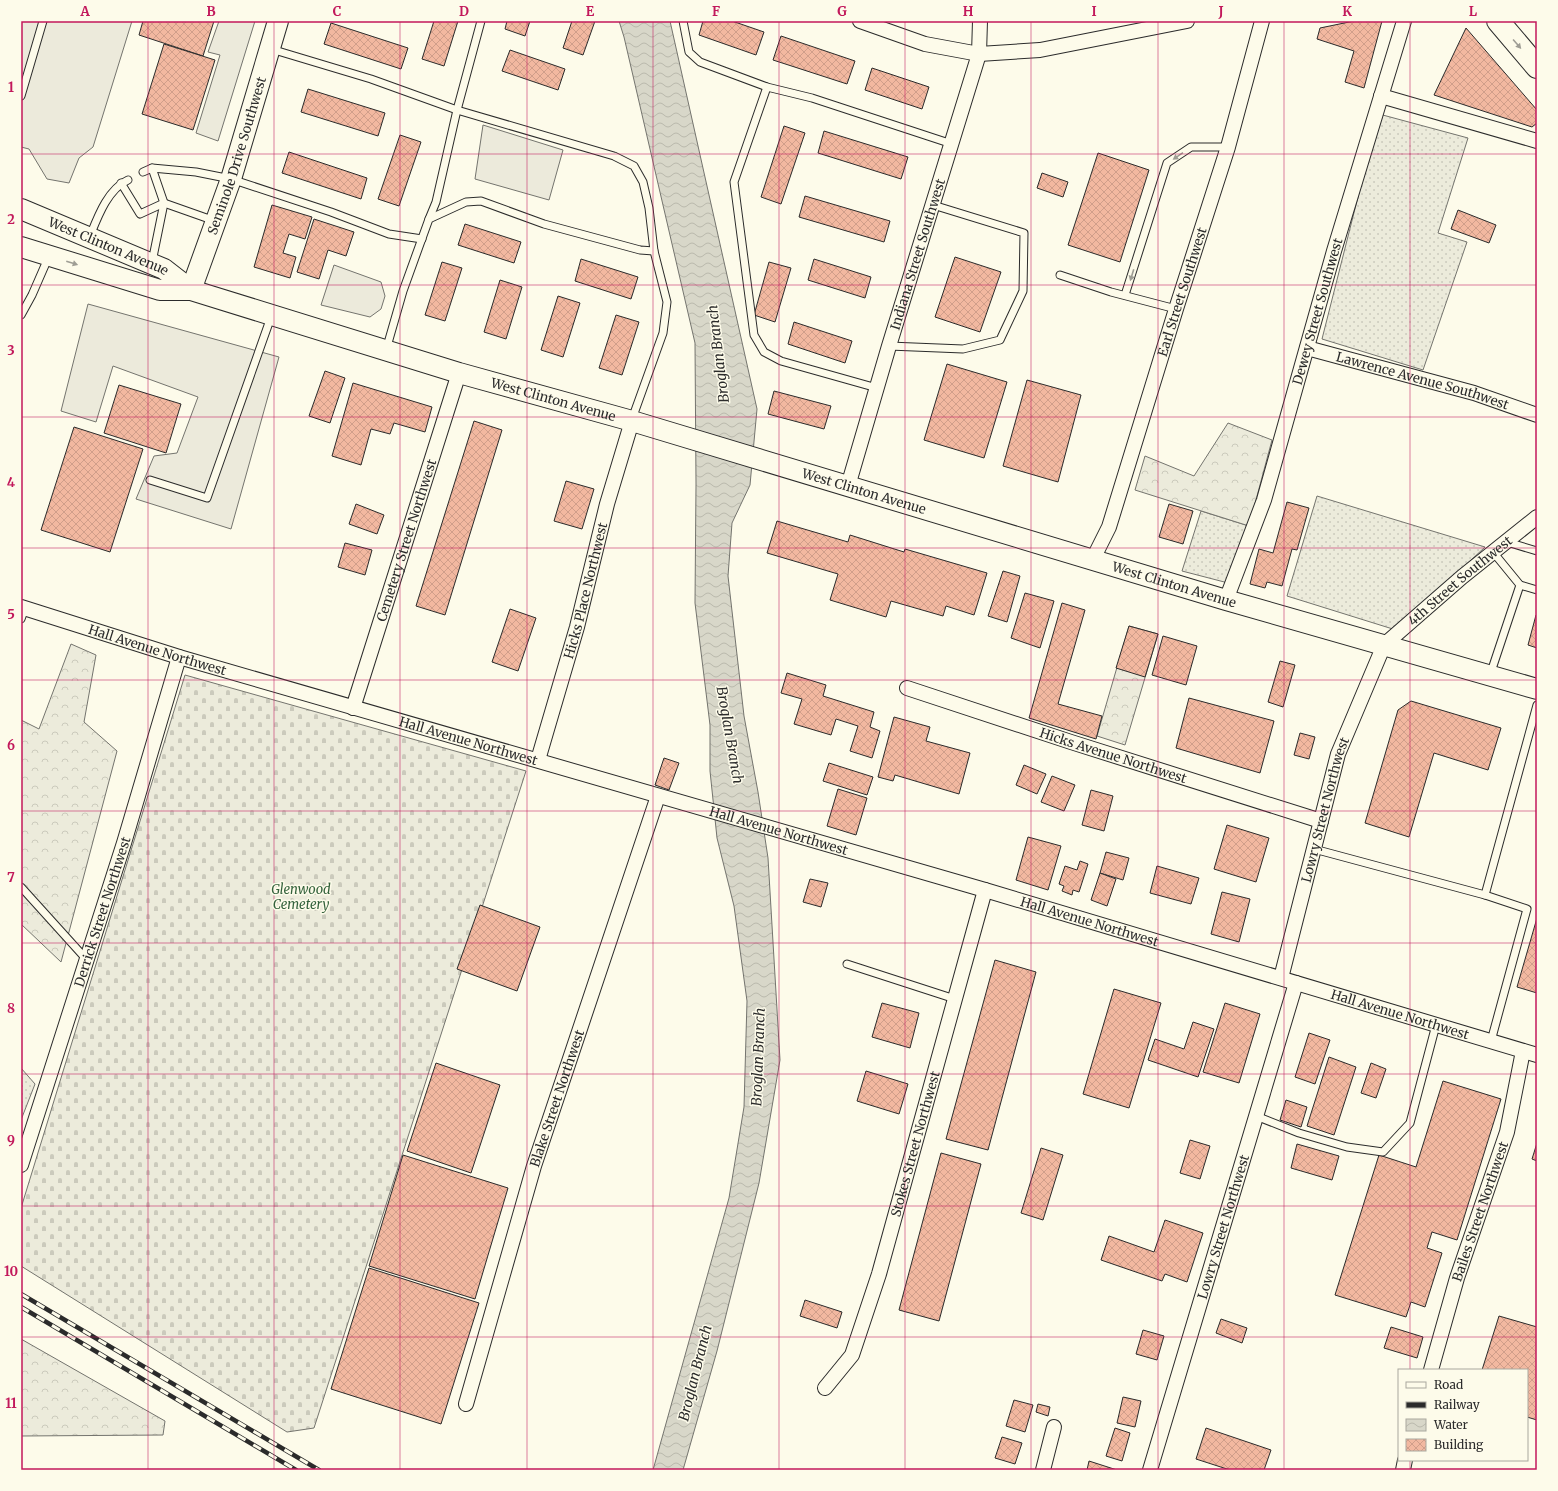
<svg xmlns="http://www.w3.org/2000/svg" width="1558" height="1491" font-family="Merriweather,serif">
	<defs>
		<pattern id="grass-dots" width="8" height="8" patternUnits="userSpaceOnUse"><rect width="8" height="8" fill="#ecebdb"/><path d="M2 2h.1M6 6h.1" fill="none" stroke="#cbcabc" stroke-width="1.8" stroke-linecap="round"/></pattern>
		<pattern id="forest-crowns" width="20" height="18" patternUnits="userSpaceOnUse"><rect width="20" height="18" fill="#ecebdb"/><path d="M2 6a3 3 0 1 1 6 0M12 15a3 3 0 1 1 6 0" fill="none" stroke="#cbcabc"/></pattern>
		<pattern id="cemetery-stones" width="16" height="16" patternUnits="userSpaceOnUse"><rect width="16" height="16" fill="#ecebdb"/><path d="M2 7V4a2 2 0 0 1 4 0v3zM10 15v-3a2 2 0 0 1 4 0v3z" fill="#cbcabc"/></pattern>
		<pattern id="water-waves" width="16" height="10" patternUnits="userSpaceOnUse"><rect width="16" height="10" fill="#d8d7c9"/><path d="M0 5q4-4 8 0t8 0" fill="none" stroke="#bab9ad"/></pattern>
		<pattern id="building-cross-hatch" width="8" height="8" patternUnits="userSpaceOnUse"><rect width="8" height="8" fill="#f2b8a0"/><path d="M0 0l8 8M0 8l8-8" fill="none" stroke="#d09e8a"/></pattern>
	</defs>
	<rect width="100%" height="100%" fill="#fdfbea"/>
	<g fill="url(#grass-dots)" stroke="#74746e">
		<polygon points="1379,114 1468,138 1438,233 1467,242 1423,370 1322,339"/>
		<polygon points="1317,496 1485,547 1396,630 1287,596"/>
		<polygon points="1201,511 1249,526 1232,584 1182,571"/>
		<polygon points="21,1068 35,1084 21,1120"/>
	</g>
	<g fill="url(#forest-crowns)" stroke="#74746e">
		<polygon points="1228,423 1272,440 1249,526 1135,490 1145,456 1194,476"/>
		<polygon points="1129,626 1158,634 1125,745 1097,736"/>
		<polygon points="71,644 96,655 84,722 117,751 61,962 21,924 21,720 39,729"/>
		<polygon points="21,1339 165,1421 163,1435 21,1436"/>
	</g>
	<polygon fill="url(#cemetery-stones)" stroke="#74746e" points="185,675 526,771 314,1428 287,1432 21,1266 21,1208"/>
	<g fill="#eceadb" stroke="#74746e">
		<polygon points="21,21 132,21 93,147 79,158 69,183 47,179 29,149 21,147"/>
		<polygon points="219,21 255,21 218,141 196,133 220,55 208,52"/>
		<polygon points="483,125 563,150 549,200 475,179"/>
		<polygon points="334,265 381,282 385,296 381,309 370,317 321,305"/>
		<polygon points="88,304 279,357 231,529 136,499 154,456 177,453 198,397 113,366 96,422 61,411"/>
	</g>
	<polygon fill="url(#water-waves)" stroke="#74746e" points="619,21 670,21 757,409 750,485 732,523 728,576 744,716 758,792 768,858 780,1060 759,1183 717,1351 683,1470 653,1470 729,1198 744,1107 747,1001 734,906 717,838 710,771 710,725 695,603 696,484 695,343 624,37"/>
	<g fill="url(#building-cross-hatch)" stroke="#2b2b2b">
		<polygon points="143,21 214,21 203,56 139,35"/>
		<polygon points="434,21 458,21 444,66 422,59"/>
		<polygon points="507,21 530,21 525,36 505,29"/>
		<polygon points="572,21 595,21 583,55 563,48"/>
		<polygon points="703,21 732,21 764,32 756,55 699,35"/>
		<polygon points="1354,21 1382,21 1364,88 1345,82 1354,51 1317,39 1320,28"/>
		<polygon points="331,23 408,48 401,69 324,44"/>
		<polygon points="1466,28 1537,110 1537,123 1532,127 1434,95"/>
		<polygon points="781,36 855,61 847,84 773,60"/>
		<polygon points="164,44 215,60 193,130 142,114"/>
		<polygon points="510,50 565,69 558,90 502,71"/>
		<polygon points="872,68 929,87 922,109 865,90"/>
		<polygon points="308,89 385,113 378,136 301,112"/>
		<polygon points="784,126 805,133 781,204 761,197"/>
		<polygon points="824,131 908,157 901,179 818,153"/>
		<polygon points="400,135 421,142 399,206 378,199"/>
		<polygon points="289,152 367,178 361,199 282,173"/>
		<polygon points="1098,153 1149,170 1120,262 1068,245"/>
		<polygon points="1042,173 1068,182 1063,197 1037,188"/>
		<polygon points="805,196 890,221 884,242 799,217"/>
		<polygon points="272,205 312,217 305,239 289,234 283,253 296,257 290,278 254,267"/>
		<polygon points="1458,210 1496,225 1489,243 1451,229"/>
		<polygon points="314,219 354,232 346,256 328,250 319,279 297,272"/>
		<polygon points="465,224 521,242 514,263 458,245"/>
		<polygon points="955,257 1001,272 980,332 935,317"/>
		<polygon points="581,259 638,277 631,299 575,281"/>
		<polygon points="814,259 871,277 865,298 808,280"/>
		<polygon points="442,262 462,268 445,321 425,315"/>
		<polygon points="769,262 791,268 775,322 754,315"/>
		<polygon points="500,280 522,287 506,339 484,332"/>
		<polygon points="558,296 580,303 563,357 541,350"/>
		<polygon points="616,315 639,322 622,375 599,368"/>
		<polygon points="794,322 852,341 845,363 788,344"/>
		<polygon points="947,364 1007,382 984,458 924,440"/>
		<polygon points="325,371 345,378 330,423 309,416"/>
		<polygon points="1027,380 1081,395 1058,482 1003,466"/>
		<polygon points="353,383 432,407 425,432 394,423 390,434 371,429 361,465 332,456"/>
		<polygon points="119,385 181,404 166,453 104,433"/>
		<polygon points="774,391 831,406 824,429 768,414"/>
		<polygon points="474,421 502,430 445,615 416,606"/>
		<polygon points="74,427 143,449 110,552 41,530"/>
		<polygon points="566,481 594,489 582,529 554,521"/>
		<polygon points="1287,502 1309,508 1297,550 1292,549 1282,586 1267,582 1265,588 1250,584 1259,549 1273,553"/>
		<polygon points="356,504 384,515 377,534 349,524"/>
		<polygon points="1169,504 1193,511 1183,544 1159,537"/>
		<polygon points="777,521 848,542 850,535 904,552 905,549 987,573 974,615 946,606 943,616 891,601 886,617 830,600 838,574 767,553"/>
		<polygon points="345,543 372,550 365,575 338,567"/>
		<polygon points="1003,571 1020,576 1007,622 988,616"/>
		<polygon points="1025,593 1054,601 1040,648 1011,638"/>
		<polygon points="1062,603 1085,610 1058,704 1102,716 1096,739 1029,718"/>
		<polygon points="510,609 536,618 518,671 492,662"/>
		<polygon points="1536,615 1537,616 1537,648 1528,645"/>
		<polygon points="1129,626 1158,634 1145,677 1116,668"/>
		<polygon points="1163,636 1197,646 1186,685 1152,675"/>
		<polygon points="1280,661 1295,665 1283,707 1268,702"/>
		<polygon points="787,673 826,685 823,696 874,712 870,727 880,731 872,758 850,751 858,726 836,719 831,735 794,724 802,699 781,693"/>
		<polygon points="1189,698 1274,721 1260,773 1176,748"/>
		<polygon points="1411,701 1501,728 1488,770 1434,753 1409,837 1365,823 1398,710"/>
		<polygon points="894,717 930,727 926,741 970,753 959,794 895,775 893,781 878,777"/>
		<polygon points="1300,733 1315,737 1309,759 1294,755"/>
		<polygon points="664,758 679,763 669,790 655,785"/>
		<polygon points="829,763 873,777 867,795 823,781"/>
		<polygon points="1024,765 1046,774 1037,794 1016,785"/>
		<polygon points="1052,776 1075,785 1064,811 1041,802"/>
		<polygon points="838,789 867,798 856,835 827,826"/>
		<polygon points="1091,790 1113,796 1104,831 1082,825"/>
		<polygon points="1227,825 1269,838 1256,882 1214,869"/>
		<polygon points="1028,837 1061,846 1048,890 1016,880"/>
		<polygon points="1106,852 1129,858 1123,880 1100,873"/>
		<polygon points="1080,861 1088,864 1079,892 1073,890 1072,895 1062,891 1064,886 1059,884 1065,866 1077,870"/>
		<polygon points="1157,866 1199,878 1191,904 1150,893"/>
		<polygon points="1100,873 1116,879 1107,906 1091,900"/>
		<polygon points="810,879 828,883 821,907 803,902"/>
		<polygon points="1222,892 1250,899 1239,942 1211,934"/>
		<polygon points="480,905 540,927 517,991 457,969"/>
		<polygon points="1537,918 1537,993 1517,987"/>
		<polygon points="995,960 1036,972 988,1150 946,1139"/>
		<polygon points="1114,989 1161,1003 1129,1108 1083,1094"/>
		<polygon points="882,1003 919,1013 910,1048 872,1037"/>
		<polygon points="1225,1003 1260,1014 1239,1083 1203,1072"/>
		<polygon points="1193,1022 1214,1029 1198,1077 1148,1060 1155,1039 1184,1049"/>
		<polygon points="1309,1033 1330,1040 1315,1084 1295,1077"/>
		<polygon points="1329,1057 1356,1067 1334,1135 1307,1126"/>
		<polygon points="436,1063 500,1085 471,1173 407,1151"/>
		<polygon points="1371,1063 1386,1069 1376,1098 1361,1093"/>
		<polygon points="866,1071 908,1084 899,1114 857,1101"/>
		<polygon points="1443,1081 1501,1099 1457,1240 1432,1232 1427,1248 1442,1253 1425,1307 1411,1302 1406,1317 1335,1295 1379,1155 1416,1167"/>
		<polygon points="1286,1100 1307,1107 1301,1127 1280,1120"/>
		<polygon points="1190,1140 1210,1146 1200,1179 1180,1173"/>
		<polygon points="1537,1143 1537,1161 1532,1159"/>
		<polygon points="1297,1144 1339,1156 1332,1180 1291,1168"/>
		<polygon points="1041,1148 1063,1155 1043,1220 1021,1213"/>
		<polygon points="941,1153 981,1164 939,1321 899,1310"/>
		<polygon points="403,1155 508,1188 475,1299 369,1266"/>
		<polygon points="1165,1220 1203,1233 1187,1282 1165,1274 1162,1281 1101,1260 1109,1236 1154,1252"/>
		<polygon points="369,1268 479,1303 441,1424 331,1389"/>
		<polygon points="805,1300 842,1312 837,1328 800,1316"/>
		<polygon points="1499,1316 1537,1327 1537,1420 1527,1417 1527,1370 1482,1370"/>
		<polygon points="1221,1319 1247,1328 1242,1343 1216,1333"/>
		<polygon points="1391,1327 1423,1337 1417,1358 1384,1348"/>
		<polygon points="1143,1330 1164,1336 1157,1360 1136,1354"/>
		<polygon points="1123,1397 1141,1401 1135,1427 1117,1423"/>
		<polygon points="1014,1400 1033,1405 1025,1432 1006,1426"/>
		<polygon points="1038,1404 1050,1407 1048,1416 1036,1412"/>
		<polygon points="1115,1428 1130,1433 1122,1461 1106,1456"/>
		<polygon points="1206,1428 1271,1450 1264,1470 1230,1470 1196,1459"/>
		<polygon points="1002,1437 1022,1443 1015,1464 995,1458"/>
		<polygon points="1089,1461 1117,1470 1087,1470"/>
	</g>
	<g fill="none" stroke-linecap="round" stroke-linejoin="round">
		<g stroke="#2b2b2b" stroke-width="9">
			<g id="lane">
				<polyline points="683,21 689,52 700,62 767,87 812,98 952,144"/>
				<polyline points="271,49 371,79 457,110 614,156 634,166 643,182 649,208 654,251 667,302 663,333 632,419"/>
				<polyline points="767,87 734,182 754,335 764,352 781,361 877,388"/>
				<polyline points="21,96 43,21"/>
				<polyline points="152,168 164,203 152,262"/>
				<polyline points="143,172 152,168 196,172 231,179 331,212 389,234 422,239"/>
				<polyline points="121,183 140,214 164,203 215,221"/>
				<polyline points="429,219 436,202 457,110 481,21"/>
				<path d="M 90,236 C 98,216 108,189 128,180"/>
				<polyline points="1060,275 1111,292 1176,309"/>
				<polyline points="1125,295 1167,163 1191,147 1228,147"/>
				<polyline points="21,315 32,295 49,256"/>
				<polyline points="889,346 963,349 1000,340 1023,291 1024,233 933,205"/>
				<polyline points="386,350 403,291 429,219 466,202 481,201 544,224 640,250 654,251"/>
				<polyline points="150,480 207,498 271,317"/>
				<polyline points="1507,542 1537,551"/>
				<polyline points="1520,585 1537,590"/>
				<polyline points="21,619 25,608"/>
				<polyline points="1490,675 1520,585 1493,552"/>
				<polyline points="1314,849 1485,895"/>
				<polyline points="21,887 87,960"/>
				<polyline points="847,964 955,999"/>
				<polyline points="1491,1041 1527,909 1485,895 1537,705"/>
				<polyline points="1256,1116 1299,1133 1347,1147 1383,1152 1410,1123 1436,1025"/>
			</g>
		</g>
		<g stroke="#2b2b2b" stroke-width="16">
			<g id="street">
				<polyline points="860,21 925,44 979,54 1040,50 1187,21"/>
				<polyline points="1381,96 1537,141"/>
				<path id="s1" d="M 1307,348 L 1474,393 L 1537,415"/>
				<path id="s2" d="M 848,486 L 889,346 L 979,54 L 980,21"/>
				<path id="s3" d="M 1093,559 L 1109,527 L 1176,309 L 1228,147 L 1262,21"/>
				<path id="s4" d="M 1226,600 L 1264,500 L 1334,251 L 1404,21"/>
				<path id="s5" d="M 21,607 L 179,657 L 985,890 L 1537,1055"/>
				<path id="s6" d="M 907,688 L 1071,742 L 1321,821"/>
				<path id="s7" d="M 353,708 L 459,373"/>
				<path id="s8" d="M 538,760 L 577,627 L 607,504 L 632,421"/>
				<path id="s9" d="M 1281,978 L 1338,754 L 1384,645 L 1462,577 L 1537,517"/>
				<path id="s10" d="M 21,1165 L 124,843 L 179,657"/>
				<path id="s11" d="M 1431,1370 L 1457,1278 L 1507,1132 L 1523,1051"/>
				<path id="s12" d="M 825,1388 L 852,1355 L 879,1274 L 985,890"/>
				<path id="s13" d="M 466,1404 L 534,1166 L 658,796"/>
				<polyline points="1043,1470 1054,1427"/>
				<path id="s14" d="M 1150,1470 L 1296,983"/>
				<polyline points="1403,1470 1405,1460"/>
			</g>
		</g>
		<g stroke="#2b2b2b" stroke-width="22">
			<g id="secondary">
				<path id="s15" d="M 21,209 L 164,269 L 191,290"/>
				<path id="s16" d="M 21,247 L 160,290 L 191,290 L 459,373 L 632,421 L 1226,600 L 1537,689"/>
				<path id="s17" d="M 191,290 L 231,179 L 278,21"/>
			</g>
		</g>
		<g stroke="#2b2b2b" stroke-width="24">
			<polyline id="primary" points="1498,21 1537,67"/>
		</g>
		<use href="#lane" stroke="#fdfbea" stroke-width="7"/>
		<use href="#street" stroke="#fdfbea" stroke-width="14"/>
		<use href="#secondary" stroke="#fdfbea" stroke-width="20"/>
		<use href="#primary" stroke="#fdfbea" stroke-width="22"/>
		<g stroke="#2b2b2b" stroke-width="4.5">
			<g id="rail">
				<polyline points="21,1294 319,1470"/>
				<polyline points="21,1307 296,1470"/>
			</g>
		</g>
		<use href="#rail" stroke="#fdfbea" stroke-width="3" stroke-dasharray="9" stroke-linecap="butt"/>
	</g>
	<defs><path id="oneway-solid" d="M-6-.8H1V-3.2L6.5 0L1 3.2V.8H-6Z"/></defs>
	<g fill="#9e9d94">
		<use href="#oneway-solid" transform="translate(1517 44) rotate(49)"/>
		<use href="#oneway-solid" transform="translate(1178 156) rotate(146)"/>
		<use href="#oneway-solid" transform="translate(72 263) rotate(17)"/>
		<use href="#oneway-solid" transform="translate(1132 275) rotate(107)"/>
	</g>
	<path fill="none" stroke="#c2185b" stroke-width="1" stroke-opacity="0.55" d="M 148,21 L 148,1470M 274,21 L 274,1470M 400,21 L 400,1470M 527,21 L 527,1470M 653,21 L 653,1470M 779,21 L 779,1470M 905,21 L 905,1470M 1031,21 L 1031,1470M 1158,21 L 1158,1470M 1284,21 L 1284,1470M 1410,21 L 1410,1370M 21,154 L 1537,154M 21,285 L 1537,285M 21,417 L 1537,417M 21,548 L 1537,548M 21,680 L 1537,680M 21,811 L 1537,811M 21,943 L 1537,943M 21,1074 L 1537,1074M 21,1206 L 1537,1206M 21,1337 L 1537,1337M 1410,1460 L 1410,1470"/>
	<g text-anchor="middle" dominant-baseline="central" stroke-width="3" stroke-linejoin="round" paint-order="stroke">
		<g font-size="13" fill="#2b2b2b" stroke="#fdfbea">
			<text stroke="none"><textPath href="#s17" startOffset="142">Seminole Drive Southwest</textPath></text>
			<text stroke="none"><textPath href="#s15" startOffset="95">West Clinton Avenue</textPath></text>
			<text stroke="none"><textPath href="#s2" startOffset="242">Indiana Street Southwest</textPath></text>
			<text stroke="none"><textPath href="#s3" startOffset="282">Earl Street Southwest</textPath></text>
			<text stroke="none"><textPath href="#s4" startOffset="303">Dewey Street Southwest</textPath></text>
			<text stroke="none"><textPath href="#s1" startOffset="120">Lawrence Avenue Southwest</textPath></text>
			<text stroke="none"><textPath href="#s16" startOffset="555">West Clinton Avenue</textPath></text>
			<text stroke="none"><textPath href="#s16" startOffset="879">West Clinton Avenue</textPath></text>
			<text stroke="none"><textPath href="#s7" startOffset="176">Cemetery Street Northwest</textPath></text>
			<text stroke="none"><textPath href="#s9" startOffset="449">4th Street Southwest</textPath></text>
			<text stroke="none"><textPath href="#s16" startOffset="1203">West Clinton Avenue</textPath></text>
			<text stroke="none"><textPath href="#s8" startOffset="176">Hicks Place Northwest</textPath></text>
			<text stroke="none"><textPath href="#s5" startOffset="143">Hall Avenue Northwest</textPath></text>
			<text stroke="none"><textPath href="#s5" startOffset="467">Hall Avenue Northwest</textPath></text>
			<text stroke="none"><textPath href="#s6" startOffset="217">Hicks Avenue Northwest</textPath></text>
			<text stroke="none"><textPath href="#s9" startOffset="174">Lowry Street Northwest</textPath></text>
			<text stroke="none"><textPath href="#s5" startOffset="790">Hall Avenue Northwest</textPath></text>
			<text stroke="none"><textPath href="#s10" startOffset="266">Derrick Street Northwest</textPath></text>
			<text stroke="none"><textPath href="#s5" startOffset="1114">Hall Avenue Northwest</textPath></text>
			<text stroke="none"><textPath href="#s5" startOffset="1438">Hall Avenue Northwest</textPath></text>
			<text stroke="none"><textPath href="#s13" startOffset="319">Blake Street Northwest</textPath></text>
			<text stroke="none"><textPath href="#s12" startOffset="263">Stokes Street Northwest</textPath></text>
			<text stroke="none"><textPath href="#s11" startOffset="166">Bailes Street Northwest</textPath></text>
			<text stroke="none"><textPath href="#s14" startOffset="254">Lowry Street Northwest</textPath></text>
		</g>
		<g font-size="13" font-style="italic" fill="#34623c" stroke="#fdfbea">
			<text x="301" y="889">Glenwood<tspan x="301" dy="15">Cemetery</tspan></text>
		</g>
		<g font-size="14" font-style="italic" fill="#2b2b2b" stroke="#fdfbea">
			<text transform="translate(718 354) rotate(-97)">Broglan Branch</text>
			<text transform="translate(730 735) rotate(80)">Broglan Branch</text>
			<text transform="translate(758 1057) rotate(-88)">Broglan Branch</text>
			<text transform="translate(695 1373) rotate(-76)">Broglan Branch</text>
		</g>
	</g>
	<rect width="1558" height="1491" fill="none" stroke="#fdfbea" stroke-width="44"/>
	<rect x="1398" y="1369" width="130" height="92" fill="#fdfbea" stroke="#a9a89e"/>
	<rect x="1406" y="1382" width="20" height="6" fill="#fdfbea" stroke="#a9a89e"/>
	<text x="1434" y="1389" font-size="12" fill="#2b2b2b">Road</text>
	<rect x="1406" y="1402" width="20" height="6" fill="#2b2b2b" stroke="#a9a89e"/>
	<text x="1434" y="1409" font-size="12" fill="#2b2b2b">Railway</text>
	<rect x="1406" y="1419" width="20" height="12" fill="url(#water-waves)" stroke="#a9a89e"/>
	<text x="1434" y="1429" font-size="12" fill="#2b2b2b">Water</text>
	<rect x="1406" y="1439" width="20" height="12" fill="url(#building-cross-hatch)" stroke="#a9a89e"/>
	<text x="1434" y="1449" font-size="12" fill="#2b2b2b">Building</text>
	<rect x="22" y="22" width="1514" height="1447" fill="none" stroke="#c2185b" stroke-width="1.5"/>
	<g font-size="13" text-anchor="middle" font-weight="bold" fill="#c2185b">
		<text x="85" y="16">A</text>
		<text x="211" y="16">B</text>
		<text x="337" y="16">C</text>
		<text x="464" y="16">D</text>
		<text x="590" y="16">E</text>
		<text x="716" y="16">F</text>
		<text x="842" y="16">G</text>
		<text x="968" y="16">H</text>
		<text x="1094" y="16">I</text>
		<text x="1221" y="16">J</text>
		<text x="1347" y="16">K</text>
		<text x="1473" y="16">L</text>
		<text x="11" y="92">1</text>
		<text x="11" y="224">2</text>
		<text x="11" y="355">3</text>
		<text x="11" y="487">4</text>
		<text x="11" y="619">5</text>
		<text x="11" y="750">6</text>
		<text x="11" y="882">7</text>
		<text x="11" y="1013">8</text>
		<text x="11" y="1145">9</text>
		<text x="11" y="1276">10</text>
		<text x="11" y="1408">11</text>
	</g>
</svg>
